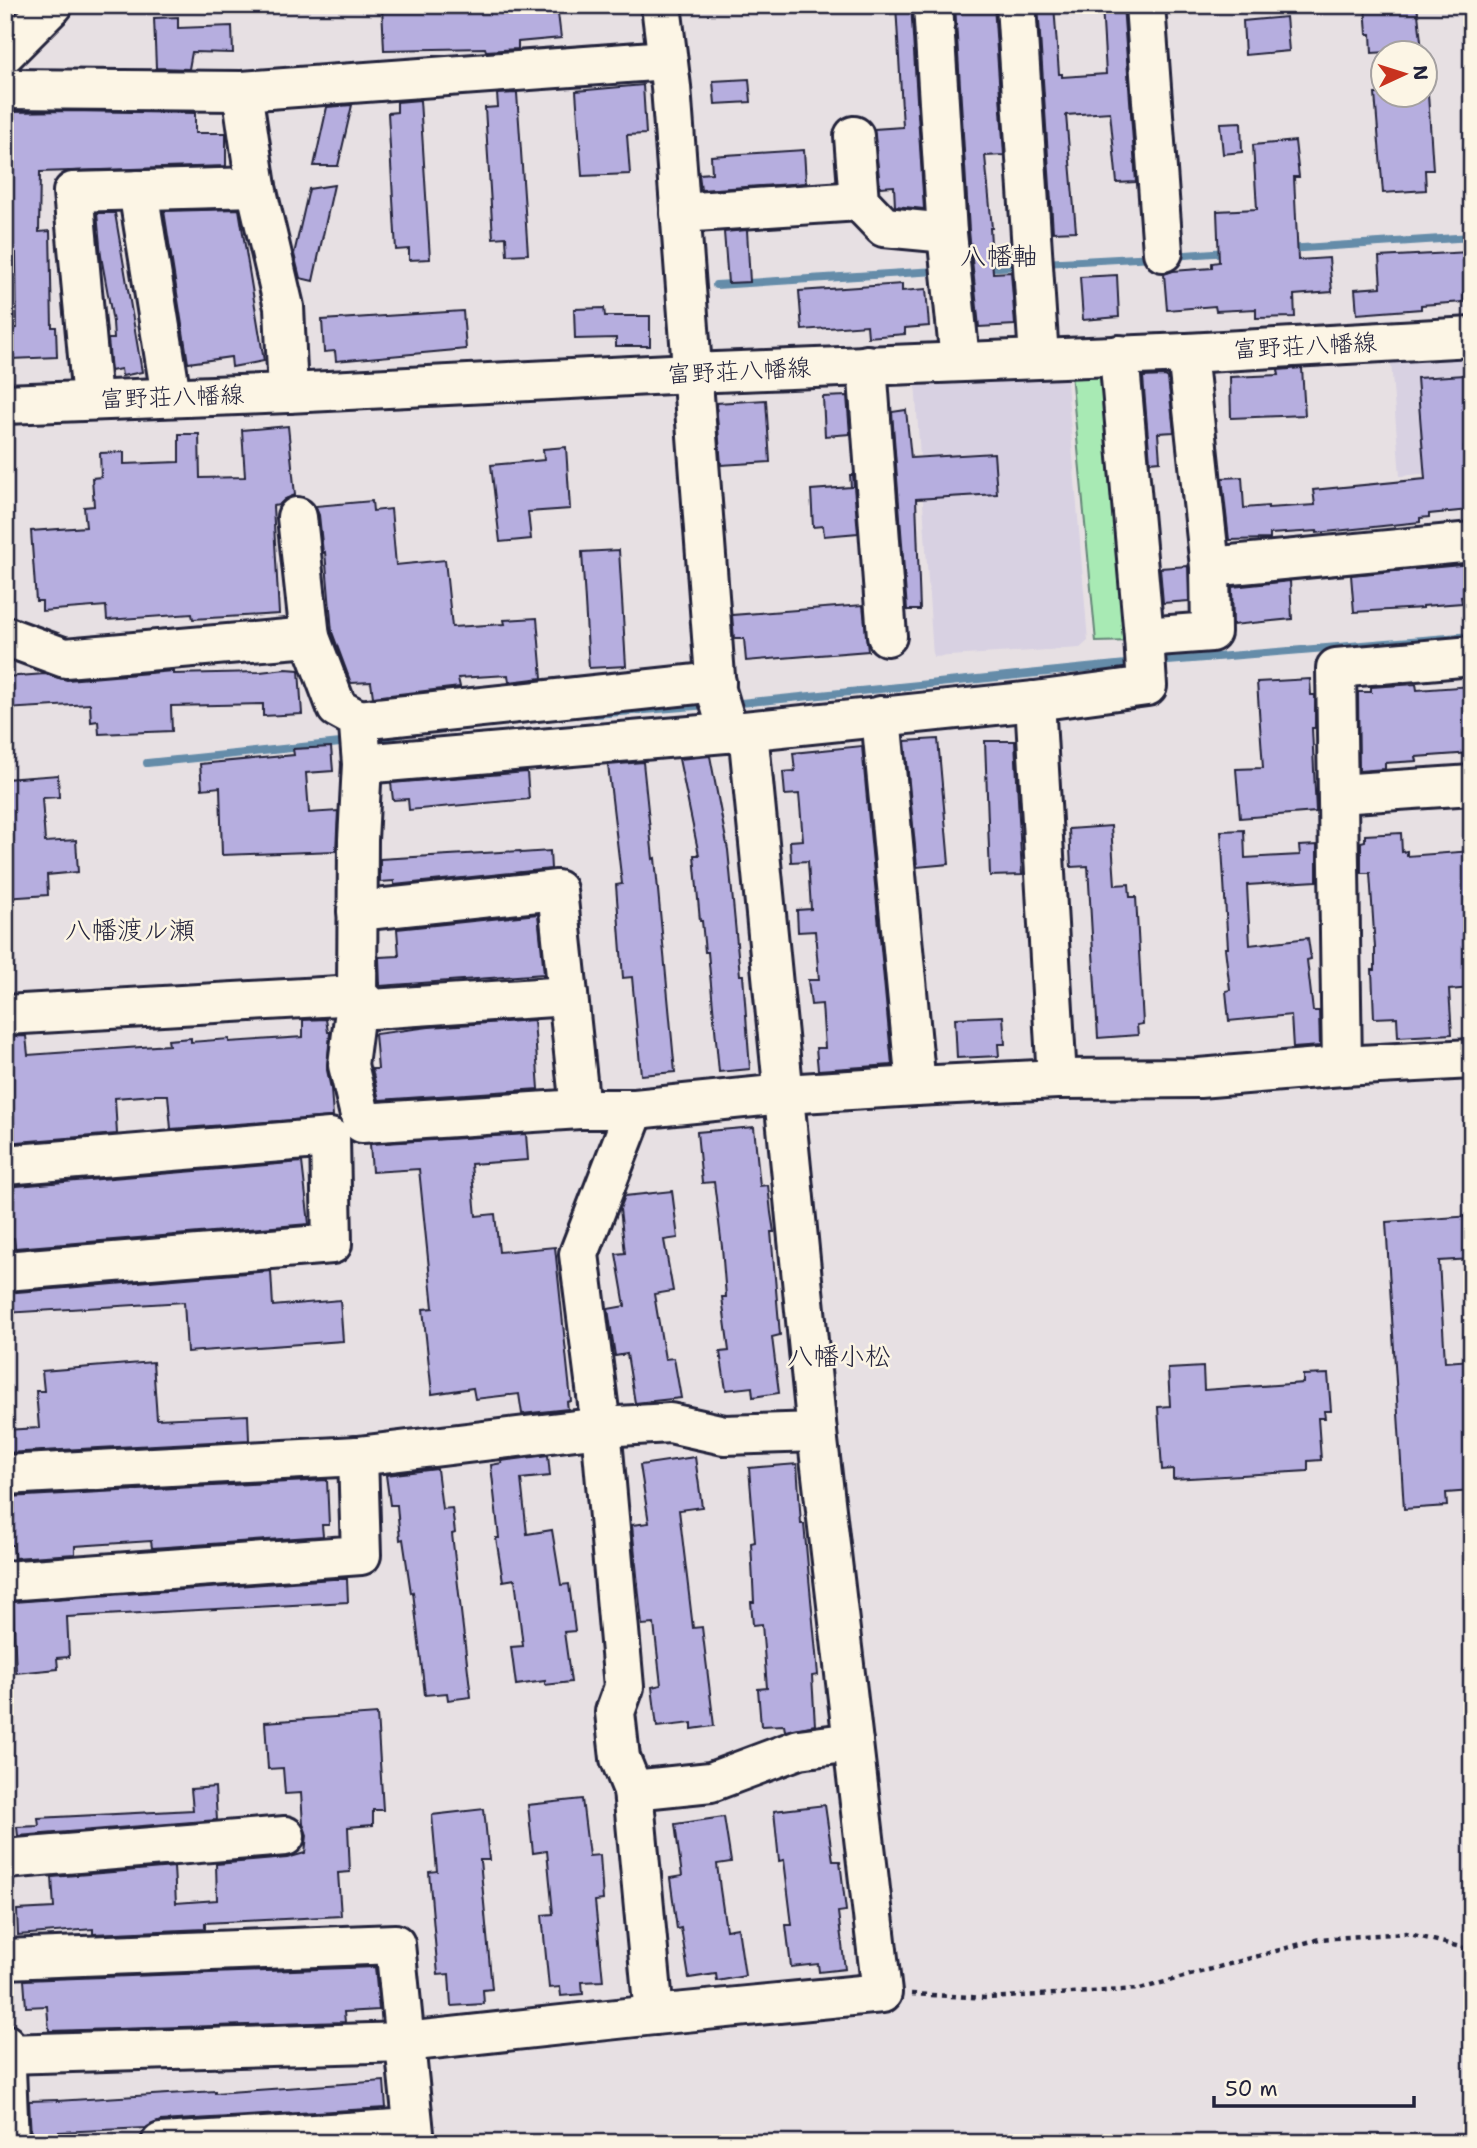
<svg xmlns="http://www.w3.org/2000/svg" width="1477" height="2148" font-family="'Shantell Sans','Klee One',sans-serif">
	<rect width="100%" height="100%" fill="#e7e0e3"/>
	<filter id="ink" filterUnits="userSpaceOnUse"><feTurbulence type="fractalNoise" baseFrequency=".0143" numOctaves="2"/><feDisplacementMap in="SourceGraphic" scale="14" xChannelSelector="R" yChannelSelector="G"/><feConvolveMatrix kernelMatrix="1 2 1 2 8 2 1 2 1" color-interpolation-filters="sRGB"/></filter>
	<g filter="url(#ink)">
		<g fill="#d8d1e2">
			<polygon points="1472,358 1472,469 1400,476 1391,362"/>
			<polygon points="1066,370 1088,641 1080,648 933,657 915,381"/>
		</g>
		<polygon fill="#a8eab4" stroke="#658678" stroke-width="2" points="1110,370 1133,641 1096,642 1071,373"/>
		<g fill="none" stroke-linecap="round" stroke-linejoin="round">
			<g stroke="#658ca9" stroke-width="8">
				<polyline points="1287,249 1472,237"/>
				<polyline points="1171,256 1228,252"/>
				<polyline points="1043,263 1155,257"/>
				<polyline points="961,269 1017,266"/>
				<polyline points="716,285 936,271"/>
				<polyline points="1156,662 1472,636"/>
				<polyline points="731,704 1136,663"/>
				<polyline points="595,714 708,705"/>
				<polyline points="370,740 405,733"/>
				<polyline points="147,763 350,742"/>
			</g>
		</g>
		<g fill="#b6aedf" stroke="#22223b" stroke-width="2">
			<polygon points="382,5 557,5 561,38 518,42 518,49 486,51 485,48 384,50"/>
			<polygon points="896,5 911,5 924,209 895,206 894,186 880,187 874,129 903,127"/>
			<polygon points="955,5 994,5 1004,155 985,156 992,228 990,228 993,273 1011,272 1015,325 979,327 969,231"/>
			<polygon points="1038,5 1054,5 1059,74 1062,74 1062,77 1106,74 1102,5 1123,5 1136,182 1117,183 1110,112 1066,115 1076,231 1053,232"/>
			<polygon points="1365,5 1417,5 1422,50 1372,53 1371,34 1367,34"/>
			<polygon points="178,17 178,28 232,26 233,53 192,52 189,69 156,68 154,18"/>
			<polygon points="1286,17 1289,51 1245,55 1243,21"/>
			<polygon points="749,79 751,102 715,104 713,81"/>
			<polygon points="643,85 646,134 627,135 630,174 582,176 576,91"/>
			<polygon points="517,93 528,254 507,255 506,237 493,238 485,108 498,107 497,94"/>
			<polygon points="1375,94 1428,94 1433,170 1425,170 1426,190 1383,193"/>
			<polygon points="420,100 430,259 409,260 409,249 396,250 388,113 397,112 397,102"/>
			<polygon points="352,105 338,166 314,166 327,107"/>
			<polygon points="69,111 195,113 195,133 226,133 226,166 40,172 39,232 50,231 52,327 56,327 57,357 11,359 10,328 17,328 16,253 5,253 5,177 12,177 12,112"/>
			<polygon points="1241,122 1242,152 1223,154 1220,123"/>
			<polygon points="1295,141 1299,177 1294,177 1298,260 1329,258 1332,292 1294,295 1295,317 1256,318 1256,309 1216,311 1215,306 1167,310 1164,274 1173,271 1212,268 1212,263 1219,262 1217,211 1257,209 1253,145"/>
			<polygon points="804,150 806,183 701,190 699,174 712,173 711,156"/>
			<polygon points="334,185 313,281 300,278 294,254 309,189"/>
			<polygon points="239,209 264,361 232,367 231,357 188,363 164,211"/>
			<polygon points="97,213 115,213 142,372 122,376 121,369 111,371 108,339 114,339 113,322 101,256"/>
			<polygon points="747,230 750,282 728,283 724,232"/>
			<polygon points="1469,252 1472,291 1464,292 1464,302 1421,305 1421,309 1357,314 1355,289 1381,287 1379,257"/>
			<polygon points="1117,275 1119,317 1083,320 1080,277"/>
			<polygon points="902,284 902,291 926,289 929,326 905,328 905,334 868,337 867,325 802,330 799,291"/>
			<polygon points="604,308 605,316 650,316 650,346 616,346 616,338 575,339 574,309"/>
			<polygon points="463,311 466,349 336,361 335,351 324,352 322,320"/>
			<polygon points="1302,368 1305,415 1231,418 1230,377 1279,375 1278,370"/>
			<polygon points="1465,375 1470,446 1464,447 1469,510 1429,514 1429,517 1420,518 1420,522 1317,533 1317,531 1270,534 1270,539 1229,540 1222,478 1242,477 1244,508 1268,506 1268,508 1315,505 1313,490 1425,479 1417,378"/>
			<polygon points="1165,376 1168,378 1174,432 1158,433 1160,461 1150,462 1143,377"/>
			<polygon points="847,396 850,434 825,436 823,397"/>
			<polygon points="766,400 770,462 721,465 716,403"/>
			<polygon points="906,410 911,458 994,453 997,494 916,499 920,610 907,610 892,412"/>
			<polygon points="288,426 295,495 285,499 279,505 273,506 279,614 193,619 192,614 107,620 106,606 42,611 42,601 36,601 31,531 86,527 84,507 94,506 92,478 101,477 100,453 124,452 124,464 179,462 179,434 199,434 200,478 245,477 242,430"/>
			<polygon points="566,447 570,509 528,512 531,539 500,542 491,465 544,460 543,449"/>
			<polygon points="850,475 853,475 858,533 824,536 823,526 813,527 811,490 851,487"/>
			<polygon points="372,501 373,511 391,509 396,565 445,560 452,627 505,624 504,620 537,618 542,678 509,682 508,675 458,678 460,687 373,697 371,682 351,683 332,632 325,552 323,553 319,515 315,506"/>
			<polygon points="619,550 626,666 589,668 582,552"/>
			<polygon points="1472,564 1472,596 1461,597 1462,603 1423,606 1423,608 1354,612 1351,575"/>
			<polygon points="1188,566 1189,601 1163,603 1160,568"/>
			<polygon points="1290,581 1292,619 1233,625 1232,587"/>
			<polygon points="863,605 868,651 746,661 744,639 734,639 732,615"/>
			<polygon points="286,669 299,670 302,714 263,716 263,704 171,706 172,731 99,734 98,721 91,722 90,704 5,709 5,677 45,674 67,680 173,671 173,674 260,672"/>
			<polygon points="1310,679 1311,695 1315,695 1315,728 1312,728 1316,812 1240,818 1236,769 1263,768 1257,682"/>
			<polygon points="1416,684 1417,690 1472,686 1472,753 1416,757 1417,761 1385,763 1385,769 1359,771 1358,692 1371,692 1371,687"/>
			<polygon points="938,739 949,864 917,867 905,741"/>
			<polygon points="985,741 1015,741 1022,875 990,876"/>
			<polygon points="862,746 892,1065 818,1070 816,1048 825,1048 822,1004 811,1005 808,980 819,980 815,931 798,932 797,910 811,909 808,861 791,862 790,841 803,840 799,794 785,795 783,772 795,771 793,753"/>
			<polygon points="331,747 333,771 306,773 309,813 338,811 336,851 222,855 220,787 202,789 200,764 294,755 293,749"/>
			<polygon points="710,756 728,850 740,975 743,975 750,1069 719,1072 708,952 705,952 702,921 700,921 694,855 699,855 679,759"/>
			<polygon points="643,762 653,859 655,858 675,1072 641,1075 632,977 623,978 616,885 622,884 608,765"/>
			<polygon points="527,772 529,799 409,810 408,799 393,800 391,783"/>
			<polygon points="58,775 59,797 42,798 45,842 76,840 78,872 47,875 48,895 5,898 5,779"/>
			<polygon points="1111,826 1115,885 1129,884 1130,897 1136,897 1143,1024 1137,1025 1138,1035 1098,1038 1088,866 1071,867 1069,829"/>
			<polygon points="1244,830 1245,858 1300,855 1299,846 1317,845 1317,881 1247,885 1250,945 1308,938 1311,959 1307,960 1313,1011 1319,1011 1320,1046 1293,1048 1291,1015 1229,1021 1226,991 1230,990 1225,948 1228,948 1221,831"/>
			<polygon points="1401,833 1402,852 1407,851 1407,856 1472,851 1472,988 1449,990 1452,1034 1398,1037 1397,1017 1374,1018 1372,970 1375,970 1375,948 1370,873 1361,873 1361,842 1365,841 1365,835"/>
			<polygon points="520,851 521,853 550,851 551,869 394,885 394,881 380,882 380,859"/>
			<polygon points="538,914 544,974 380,986 379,957 399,956 397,929"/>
			<polygon points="1003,1016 1005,1044 998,1044 999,1056 957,1058 955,1018"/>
			<polygon points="326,1019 328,1032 330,1032 327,1070 331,1089 333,1117 171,1129 168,1095 155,1095 115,1098 117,1134 5,1143 5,1037 26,1036 28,1055 169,1045 168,1040 191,1038 191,1042 229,1039 229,1042 303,1037 303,1020"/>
			<polygon points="534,1020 539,1089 379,1100 372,1069 378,1069 375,1034 429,1027"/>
			<polygon points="754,1127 760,1186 768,1185 771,1213 774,1232 771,1232 780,1335 772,1337 779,1393 753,1397 752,1387 726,1390 720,1352 729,1351 722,1297 726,1297 722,1247 714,1182 702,1183 697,1132"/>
			<polygon points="526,1134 528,1160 471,1164 476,1216 495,1214 499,1252 555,1247 571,1401 567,1402 568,1409 522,1414 519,1394 475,1399 473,1388 432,1394 423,1309 433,1308 419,1169 372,1172 370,1144"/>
			<polygon points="302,1162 309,1224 15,1248 14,1238 7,1238 5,1187"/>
			<polygon points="672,1191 678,1238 664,1240 673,1291 654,1294 665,1359 674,1358 681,1398 635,1403 627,1354 615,1356 608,1309 625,1306 616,1254 625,1253 620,1209 625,1196"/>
			<polygon points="1472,1216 1472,1259 1439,1261 1445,1362 1472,1360 1472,1397 1468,1397 1472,1440 1472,1491 1446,1493 1447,1506 1404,1509 1386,1222"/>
			<polygon points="271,1271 273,1306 340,1300 343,1341 187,1352 184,1302 5,1313 5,1293"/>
			<polygon points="153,1362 157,1419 248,1415 249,1440 5,1453 5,1430 39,1428 36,1391 44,1391 42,1371"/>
			<polygon points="1203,1367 1204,1390 1303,1383 1303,1375 1328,1374 1331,1411 1324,1411 1325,1418 1318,1418 1321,1460 1308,1461 1308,1471 1173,1479 1173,1469 1162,1470 1158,1407 1170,1406 1168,1369"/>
			<polygon points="548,1455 550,1476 521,1479 527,1534 552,1530 561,1585 569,1584 575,1631 564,1632 571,1682 545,1685 545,1681 516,1685 511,1647 523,1646 515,1579 503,1581 496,1538 499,1538 491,1465 502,1463 501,1461"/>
			<polygon points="695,1457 702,1507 679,1510 693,1628 702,1627 714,1726 692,1729 692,1723 657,1727 652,1687 661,1685 654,1624 642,1625 632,1525 649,1523 640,1465"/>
			<polygon points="797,1464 801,1524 804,1524 818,1675 812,1676 815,1725 785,1731 784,1725 761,1726 758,1689 767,1688 762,1624 753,1625 751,1602 754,1602 751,1543 755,1542 749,1468"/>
			<polygon points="437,1469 442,1509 452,1508 455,1533 452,1534 471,1697 448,1700 447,1693 425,1695 413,1592 411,1593 403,1539 400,1540 397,1505 390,1505 386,1475"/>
			<polygon points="327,1480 329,1525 322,1525 323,1536 152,1548 151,1541 75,1546 75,1554 14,1558 13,1545 5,1545 5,1502 8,1502 8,1497"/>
			<polygon points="333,1579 347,1579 348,1602 67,1617 69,1657 57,1658 58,1669 16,1673 13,1602"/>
			<polygon points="377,1714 383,1810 373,1810 373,1825 348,1827 350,1872 338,1873 341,1916 205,1923 205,1929 93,1934 93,1929 18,1935 17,1910 54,1908 52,1877 174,1867 176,1903 217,1900 216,1864 287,1858 305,1853 307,1835 303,1824 301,1793 285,1794 283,1768 268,1769 265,1722"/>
			<polygon points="215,1787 217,1820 18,1836 17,1827 39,1826 38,1818 193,1810 191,1789"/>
			<polygon points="582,1799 589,1856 600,1855 603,1900 595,1901 603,1981 582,1982 583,1994 561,1996 560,1987 549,1988 542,1915 553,1914 547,1851 533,1853 528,1805"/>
			<polygon points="825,1805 833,1861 840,1861 846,1911 838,1912 845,1969 819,1972 818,1964 791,1967 786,1925 792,1925 784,1860 779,1861 774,1811"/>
			<polygon points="484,1809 489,1860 480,1860 492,1989 483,1990 484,2004 451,2006 449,1974 438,1975 429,1872 437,1871 432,1815"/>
			<polygon points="724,1817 731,1862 717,1864 720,1889 726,1930 738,1928 745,1976 717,1981 716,1974 689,1978 681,1928 677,1929 670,1878 682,1876 675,1824"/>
			<polygon points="375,1967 379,2010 344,2012 345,2022 49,2031 47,2006 26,2007 24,1980"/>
			<polygon points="384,2081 386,2108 160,2121 146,2128 59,2132 59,2134 31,2136 29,2101 57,2100 57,2101 215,2091 215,2093"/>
		</g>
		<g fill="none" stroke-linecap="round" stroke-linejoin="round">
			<g stroke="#22223b" stroke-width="44">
				<g id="minor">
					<polyline points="661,5 671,87 716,690 724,717 725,733 1035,701 1147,686 1144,637 1211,632 1210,567 1187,353"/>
					<polyline points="933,5 947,233 960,361"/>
					<polyline points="1016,5 1039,358"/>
					<polyline points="1145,5 1163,252"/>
					<polyline points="5,53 53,5"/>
					<polyline points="5,89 242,91"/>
					<polyline points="854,136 859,201 884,227 947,233"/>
					<polyline points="138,190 171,396"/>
					<polyline points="680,213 859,201"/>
					<polyline points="1119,355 1144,637"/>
					<polyline points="867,365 887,636"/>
					<polyline points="288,393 284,307 256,187 242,91 667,60"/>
					<polyline points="92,400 73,192 256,187"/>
					<polyline points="297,517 310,637 337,708 359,720 359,726 362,764 358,840 357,995 348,1065 362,1123 580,1109 635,1109 784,1094 916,1086"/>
					<polyline points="1210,567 1472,542"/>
					<polyline points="5,636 65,658 310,637"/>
					<polyline points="881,716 916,1086 1057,1079 1035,701"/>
					<polyline points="359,720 716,682"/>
					<polyline points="362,764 725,733"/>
					<polyline points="1338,794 1472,785"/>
					<polyline points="357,911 557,890 580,1109"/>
					<polyline points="5,1015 357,995 372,1009 568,996"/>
					<polyline points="1342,1066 1336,668 1472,656"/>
					<polyline points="1057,1079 1199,1078 1342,1066 1472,1059"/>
					<polyline points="635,1109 579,1254 601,1427 624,1687 615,1712 620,1758 633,1790 654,2015"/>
					<polyline points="5,1165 330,1138 332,1244 5,1271"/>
					<polyline points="5,1475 358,1456 601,1427 670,1423 724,1435 817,1432"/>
					<polyline points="5,1581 361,1555 358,1456"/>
					<polyline points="633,1790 711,1782 799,1749 853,1742"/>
					<polyline points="5,1859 285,1836"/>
					<polyline points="5,1959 395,1944 415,2143"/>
					<polyline points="6,2054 405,2042 654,2015 882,1993 817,1432 748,731"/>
					<polyline points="161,2143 413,2128"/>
				</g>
			</g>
			<g stroke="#22223b" stroke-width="44">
				<g id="major">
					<polyline points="5,404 288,393 691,373 1187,353 1472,337"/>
					<polyline points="5,2044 9,2143"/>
				</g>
			</g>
			<polyline stroke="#22223b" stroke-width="4.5" stroke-dasharray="5 5" stroke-linecap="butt" points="911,1994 988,1998 1140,1989 1319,1939 1406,1933 1472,1950"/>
			<use href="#minor" stroke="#fcf5e5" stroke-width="38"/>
			<use href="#major" stroke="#fcf5e5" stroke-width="38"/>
		</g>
	</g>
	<g text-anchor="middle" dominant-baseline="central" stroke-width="5" stroke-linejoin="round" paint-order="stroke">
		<g font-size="24" fill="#22223b" stroke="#fcf5e5">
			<text transform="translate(1305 346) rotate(-3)">富野荘八幡線</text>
			<text transform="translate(739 371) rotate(-3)">富野荘八幡線</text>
			<text transform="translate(172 397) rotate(-2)">富野荘八幡線</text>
		</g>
		<g font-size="26" fill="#22223b" stroke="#fcf5e5">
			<text x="999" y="255">八幡軸</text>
			<text x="130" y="929">八幡渡ル瀬</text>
			<text x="839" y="1355">八幡小松</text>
		</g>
	</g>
	<rect width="1477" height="2148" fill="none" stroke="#fcf5e5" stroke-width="28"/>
	<rect x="14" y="14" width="1449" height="2120" fill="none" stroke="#22223b" stroke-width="2.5" filter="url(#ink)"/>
	<g transform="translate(1404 74) rotate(86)"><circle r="33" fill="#fcf5e5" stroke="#a5a1a1" stroke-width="2"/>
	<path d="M0-5L12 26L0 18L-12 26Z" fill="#c8321e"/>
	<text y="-10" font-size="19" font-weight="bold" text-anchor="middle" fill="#22223b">N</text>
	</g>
	<path d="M1214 2096v10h200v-10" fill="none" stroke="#22223b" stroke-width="3.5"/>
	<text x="1225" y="2096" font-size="21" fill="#22223b" stroke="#fcf5e5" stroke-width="5" paint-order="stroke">50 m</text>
</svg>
